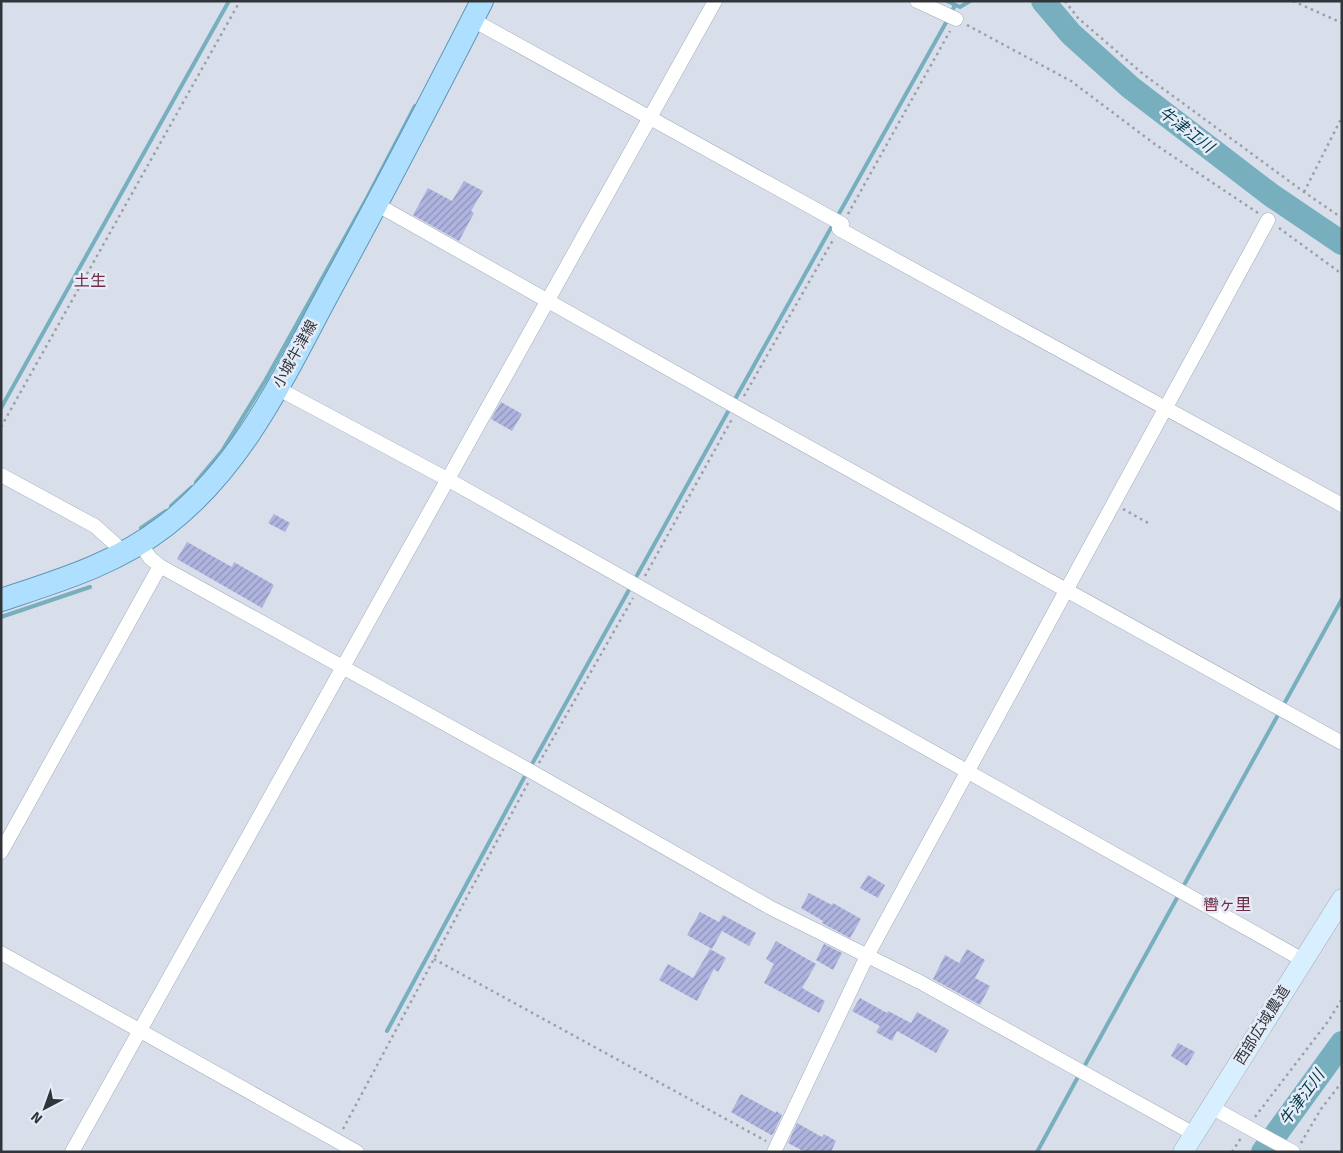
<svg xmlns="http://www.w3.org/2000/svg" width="1343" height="1153" font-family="Signika,'Noto Sans JP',sans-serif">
	<defs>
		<pattern id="building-hatch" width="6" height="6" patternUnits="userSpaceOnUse" patternTransform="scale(1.25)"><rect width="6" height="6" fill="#aeb4df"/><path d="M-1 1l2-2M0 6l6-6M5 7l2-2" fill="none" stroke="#8e93b6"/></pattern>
	</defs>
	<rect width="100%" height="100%" fill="#d8dfeb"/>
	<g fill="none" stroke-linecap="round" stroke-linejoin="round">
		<g stroke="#78afbf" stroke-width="4">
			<polyline points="947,1 960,7 970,1"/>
			<polyline points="951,13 955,5"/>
			<polyline points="734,401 948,19"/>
			<polyline points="1,408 229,1"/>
			<polyline points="196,482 222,451 265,381 367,198 415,106"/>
			<polyline points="171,506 192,487"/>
			<polyline points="141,528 166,511"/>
			<polyline points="635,579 730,408"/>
			<polyline points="1,617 90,587"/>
			<polyline points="1284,704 1342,599"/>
			<polyline points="532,764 630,588"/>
			<polyline points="1184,885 1278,715"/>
			<polyline points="387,1031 525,776"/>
			<polyline points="1085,1065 1177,898"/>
			<polyline points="1037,1152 1079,1075"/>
		</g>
		<g stroke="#78afbf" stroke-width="24">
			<polyline points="1043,1 1071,34 1130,87 1271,195 1342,243"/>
			<polyline points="1263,1152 1342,1043"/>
		</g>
	</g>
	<g fill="url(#building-hatch)">
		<polygon points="464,181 483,191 471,211 474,213 459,241 413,215 428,188 452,201"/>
		<polygon points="501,402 522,414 512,431 491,419"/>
		<polygon points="274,514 290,523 285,532 268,523"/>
		<polygon points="187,542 232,567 234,562 274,585 262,608 177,559"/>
		<polygon points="868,875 885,885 878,898 860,888"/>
		<polygon points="809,893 832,905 833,903 861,919 850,938 822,923 823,921 801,908"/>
		<polygon points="700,912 719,922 723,915 756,933 749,946 722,931 712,949 687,935"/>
		<polygon points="776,941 816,964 802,988 825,1001 819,1013 764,983 774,964 766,959"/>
		<polygon points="824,944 842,953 833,970 816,960"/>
		<polygon points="710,949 726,958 718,972 714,969 697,1001 659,980 668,964 693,978"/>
		<polygon points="967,949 985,960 975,978 990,986 980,1005 933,979 945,955 959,963"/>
		<polygon points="860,998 887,1013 888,1011 911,1023 917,1012 949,1030 936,1053 897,1031 892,1041 876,1032 880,1026 852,1011"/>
		<polygon points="1178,1043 1195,1052 1187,1066 1171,1056"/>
		<polygon points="741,1094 776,1113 776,1111 782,1115 773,1134 771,1135 731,1112"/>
		<polygon points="797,1123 822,1137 824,1134 836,1141 831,1152 805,1152 788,1143"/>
	</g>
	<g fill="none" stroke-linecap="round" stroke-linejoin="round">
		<g stroke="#a5acb7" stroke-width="15">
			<g id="street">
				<polyline points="917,1 956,19"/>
				<polyline points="473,20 842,224"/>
				<polyline points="376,204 738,408 1342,743"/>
				<polyline points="839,229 1342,505"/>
				<polyline points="277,388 447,479 1303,960"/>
				<polyline points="1,475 95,526 115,544 122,554"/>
				<polyline points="140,543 150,558 160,566 534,773 771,908 920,982 1194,1134"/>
				<polyline points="1,852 160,566"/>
				<polyline points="1,953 357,1152"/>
				<polyline points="1211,1107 1293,1152"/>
				<polyline points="72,1152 715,1"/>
				<polyline points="774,1152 867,956 1268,220"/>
			</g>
		</g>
		<g stroke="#a5acb7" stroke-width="21">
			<polyline id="secondary" points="1183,1152 1342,899"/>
		</g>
		<g stroke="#6096b9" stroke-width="24">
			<path id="primary" d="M 1,600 C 58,581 116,564 165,526 C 246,464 287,369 335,281 C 385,189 434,95 482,1"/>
		</g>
		<g stroke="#9a9fa9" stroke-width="2.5" stroke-dasharray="2.5 4" stroke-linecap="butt">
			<polyline points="1065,1 1078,18 1143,74 1304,192 1342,218"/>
			<polyline points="1293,1 1342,23"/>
			<polyline points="967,25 1071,81 1156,145 1258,213"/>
			<polyline points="1304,192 1342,117"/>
			<polyline points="848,214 950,31"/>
			<polyline points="1279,228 1342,274"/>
			<polyline points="744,396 833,240"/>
			<polyline points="1,427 240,1"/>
			<polyline points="1123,509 1150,524"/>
			<polyline points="645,576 732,419"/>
			<polyline points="539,763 633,598"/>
			<polyline points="434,959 766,1141"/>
			<polyline points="1255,1117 1329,1020 1342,999"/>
			<polyline points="343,1129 528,783"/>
			<polyline points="1301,1143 1321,1109 1342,1082"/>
			<polyline points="1232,1152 1241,1138"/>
		</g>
		<use href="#street" stroke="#fff" stroke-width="14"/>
		<use href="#secondary" stroke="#d7efff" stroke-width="20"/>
		<use href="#primary" stroke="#afdffe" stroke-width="22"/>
	</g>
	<g text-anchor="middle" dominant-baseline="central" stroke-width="5" stroke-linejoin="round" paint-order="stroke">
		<g font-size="15" fill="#313439" stroke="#e5ecf8">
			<text transform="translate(295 354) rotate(-61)">小城牛津線</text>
			<text transform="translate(1262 1025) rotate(-58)">西部広域農道</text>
		</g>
		<g font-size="16" font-style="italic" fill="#023844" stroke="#e5ecf8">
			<text transform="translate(1186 130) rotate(37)">牛津江川</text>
			<text transform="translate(1302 1098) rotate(-54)">牛津江川</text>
		</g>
		<g font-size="16" fill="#712d45" stroke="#e5ecf8">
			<text x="90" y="281">土生</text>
			<text x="1227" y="905">轡ヶ里</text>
		</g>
	</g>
	<rect width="1343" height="1153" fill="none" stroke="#313439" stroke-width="5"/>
	<g transform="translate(45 1108) rotate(221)" stroke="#e5ecf8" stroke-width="4" paint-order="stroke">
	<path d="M0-4L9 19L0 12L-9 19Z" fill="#313439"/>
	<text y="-8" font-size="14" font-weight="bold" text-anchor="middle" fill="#313439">N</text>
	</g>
</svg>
